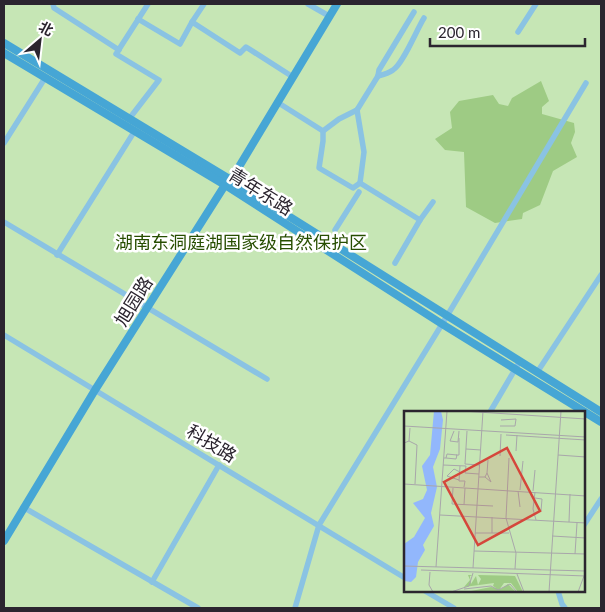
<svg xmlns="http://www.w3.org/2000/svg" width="605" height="612" font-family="Lato,'Noto Sans SC',sans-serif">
	<rect width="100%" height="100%" fill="#fcfcfc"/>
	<path fill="#c6e6b5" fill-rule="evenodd" d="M 4,4 L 601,4 L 601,608 L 4,608 ZM 405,412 L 584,412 L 584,591 L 405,591 Z"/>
	<polygon fill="#9ecb84" points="541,81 549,101 542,107 542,114 574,123 575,132 571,143 577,157 553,171 540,205 523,213 522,219 495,223 466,207 464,152 445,150 435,139 452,128 450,112 459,101 493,95 499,104 508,106 512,98"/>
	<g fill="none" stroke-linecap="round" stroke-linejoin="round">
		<g stroke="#8ac3e3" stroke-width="5.5">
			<polyline points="53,4 54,8 119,50"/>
			<polyline points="204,4 192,22 240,53 246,47 293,77"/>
			<polyline points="308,4 329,16"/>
			<polyline points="138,19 180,44 192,22"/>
			<polyline points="518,32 536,4"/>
			<path d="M 378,76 C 382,75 389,73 393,70 C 403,64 417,29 424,18"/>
			<polyline points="277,102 323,131 339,119 357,110 378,76 379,70 414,12"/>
			<polyline points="129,119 159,80 116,54 148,4"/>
			<polyline points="323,131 323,141 319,168 353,188 360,183 364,152 357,110"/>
			<polyline points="4,143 45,78"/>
			<polyline points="360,183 420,220 395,263"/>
			<polyline points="420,220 433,202"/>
			<polyline points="4,222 267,379"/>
			<polyline points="335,230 359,192"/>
			<polyline points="57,255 134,132"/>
			<polyline points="4,335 405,578"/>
			<polyline points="538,371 601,275"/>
			<polyline points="490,412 520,361"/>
			<polyline points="23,507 198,608"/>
			<polyline points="584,525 601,499"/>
			<polyline points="152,582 219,465"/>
			<polyline points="425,591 454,608"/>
			<polyline points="558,591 562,604 565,608"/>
			<polyline points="295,608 319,525 447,316 586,83"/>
		</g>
		<g stroke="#46a6d5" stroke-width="8">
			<polyline points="4,43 231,180 601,412"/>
			<polyline points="4,53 225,185 442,324 601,422"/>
			<polyline points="4,541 95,390 225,185 231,180 337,4"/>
		</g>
	</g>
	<g text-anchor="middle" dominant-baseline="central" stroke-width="5" stroke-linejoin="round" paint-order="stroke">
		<g font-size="18" fill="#2b252f" stroke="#fff">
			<text transform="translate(261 191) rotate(32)">青年东路</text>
			<text transform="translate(133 301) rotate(-58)">旭园路</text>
			<text transform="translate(212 443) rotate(31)">科技路</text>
		</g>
		<g font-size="18" fill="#274e01" stroke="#fff">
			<text x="241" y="242">湖南东洞庭湖国家级自然保护区</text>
		</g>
	</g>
	<g transform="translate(404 411)">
		<rect width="181" height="181" fill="#fcfcfc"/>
		<path d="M 0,0 L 181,0 L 181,181 L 0,181 Z" fill="#c6e6b5"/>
		<path d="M 64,164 L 69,164 L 66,165 L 67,173 L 72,165 L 74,174 L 77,168 L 74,164 L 111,165 L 119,181 L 114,181 L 107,172 L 100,172 L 95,179 L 89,175 L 90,172 L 60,176 L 66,169 ZM 104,173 L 112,181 L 62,181 L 87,176 L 97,178 Z" fill="#9ecb84"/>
		<path d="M 30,0 L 37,0 L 39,9 L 36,38 L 29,56 L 33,76 L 27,102 L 30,115 L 19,134 L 21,139 L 14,151 L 12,166 L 7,171 L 0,170 L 0,133 L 10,126 L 21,107 L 9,92 L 19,88 L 23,79 L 18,55 L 26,44 Z" fill="#92b7fc"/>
		<path fill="none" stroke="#a8a6aa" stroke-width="1" d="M 58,0 L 182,8M 0,15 L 182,26M 96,15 L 111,15 L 112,8 L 97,9M 50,20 L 46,30 L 54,31 L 55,20M 63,20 L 61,53 L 75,54M 102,24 L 182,29M 5,30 L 13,34 L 11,73M 0,32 L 5,30 L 6,17M 62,38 L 77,39M 112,40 L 113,24M 52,44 L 55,44 L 55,27M 154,44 L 182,46M 96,45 L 97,23M 40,47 L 42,47 L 52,48 L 53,44 L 43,43 L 42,47M 105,47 L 102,107 L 112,142 L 111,158M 39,54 L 62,55 L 61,62 L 75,63M 56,55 L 55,70 L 61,70 L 60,76M 75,66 L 81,66 L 83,62 L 84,49M 81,66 L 87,71 L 83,62M 55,69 L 43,65 L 50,58 L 56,61M 0,73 L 182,85M 49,77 L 48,93 L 89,95M 116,79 L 119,50M 114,80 L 116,96M 129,80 L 131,59M 131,81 L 129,98 L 132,109M 131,87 L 138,88 L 137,100 L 132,102M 60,94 L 61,77M 36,104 L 182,112M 165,111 L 166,83M 71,122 L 105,122M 88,122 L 88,106M 148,125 L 182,127M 70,140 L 182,143M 171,143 L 173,112M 0,155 L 182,160M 32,156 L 43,0M 69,157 L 79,0M 17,159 L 182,165M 26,161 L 25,174 L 29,181M 113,163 L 120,181M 60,178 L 87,175 L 94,179 L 106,173 L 113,181M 47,181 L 65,175 L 69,162M 145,181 L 157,0M 174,181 L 180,165"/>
		<path fill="#d5473b" fill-opacity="0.15" stroke="#d5473b" stroke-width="2.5" d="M 103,37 L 136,100 L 74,134 L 40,71 Z"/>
		<rect width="181" height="181" fill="none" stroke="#2b252f" stroke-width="2.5"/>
	</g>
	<rect width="605" height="612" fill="none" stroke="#2b252f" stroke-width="10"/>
	<g transform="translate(40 40) rotate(28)" stroke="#ffffff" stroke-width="4" paint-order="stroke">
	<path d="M0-4L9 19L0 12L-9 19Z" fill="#2b252f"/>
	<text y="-8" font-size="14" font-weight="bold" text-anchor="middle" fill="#2b252f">北</text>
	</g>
	<path d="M430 38v8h155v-8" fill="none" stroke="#2b252f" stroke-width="2.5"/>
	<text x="438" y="38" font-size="15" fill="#2b252f" stroke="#ffffff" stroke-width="4" paint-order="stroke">200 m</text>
</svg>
